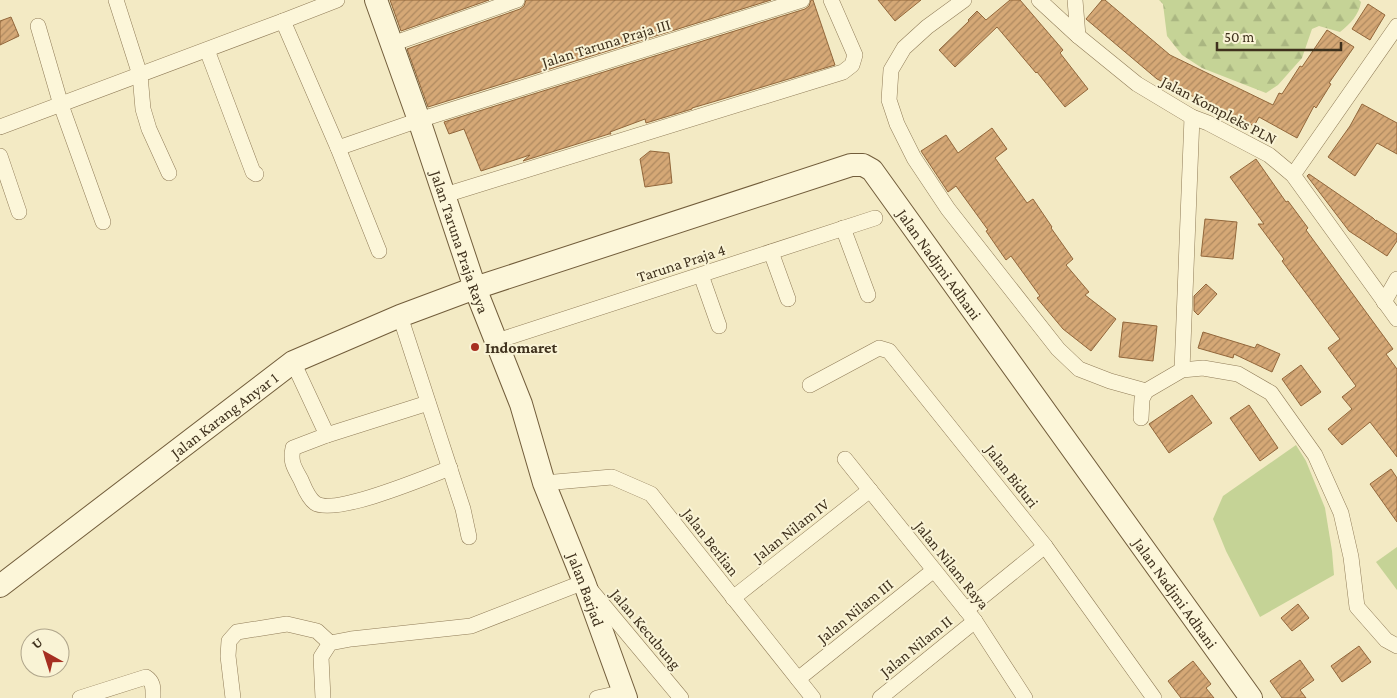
<svg xmlns="http://www.w3.org/2000/svg" width="1397" height="698" font-family="'Crimson Pro',serif">
	<defs>
		<pattern id="forest-firs" width="22" height="20" patternUnits="userSpaceOnUse" patternTransform="scale(1.25)"><rect width="22" height="20" fill="#c5d396"/><path d="M5 1l3.5 6h-7zM16 11l3.5 6h-7z" fill="#aab681"/></pattern>
		<pattern id="building-hatch" width="6" height="6" patternUnits="userSpaceOnUse" patternTransform="scale(1.25)"><rect width="6" height="6" fill="#d5a876"/><path d="M-1 1l2-2M0 6l6-6M5 7l2-2" fill="none" stroke="#ae8960"/></pattern>
	</defs>
	<rect width="100%" height="100%" fill="#f3eac4"/>
	<path fill="url(#forest-firs)" d="M 1159,0 L 1359,0 L 1361,2 C 1359,15 1350,24 1340,32 L 1319,26 L 1312,29 L 1302,58 L 1278,85 L 1266,93 L 1202,68 L 1182,55 L 1167,36 L 1163,4 Z"/>
	<g fill="#c5d396">
		<polygon points="1296,445 1306,461 1325,508 1332,551 1334,575 1260,617 1226,551 1213,519 1223,496"/>
		<polygon points="1397,547 1397,590 1376,562"/>
	</g>
	<g fill="url(#building-hatch)" stroke="#92673b">
		<polygon points="390,0 489,0 401,31"/>
		<polygon points="526,0 771,0 428,107 407,49 520,9 524,6"/>
		<polygon points="811,0 813,0 835,65 716,101 692,108 692,109 646,123 645,119 610,132 611,134 609,134 523,161 530,155 481,171 464,129 449,134 444,122 805,9 809,6"/>
		<polygon points="878,0 921,0 895,21"/>
		<polygon points="1010,0 1020,0 1063,50 1060,53 1088,89 1065,107 1037,72 1036,73 997,27 955,67 939,50 969,21 968,20 977,11 986,20"/>
		<polygon points="1102,0 1105,0 1170,55 1273,105 1279,93 1282,94 1300,66 1302,67 1327,30 1354,47 1329,83 1331,84 1316,108 1314,106 1297,138 1259,117 1254,126 1157,79 1086,19"/>
		<polygon points="1368,4 1385,15 1370,40 1352,29"/>
		<polygon points="11,17 19,36 0,45 0,21"/>
		<polygon points="1362,104 1397,123 1397,154 1377,143 1355,176 1328,157 1350,126"/>
		<polygon points="992,128 1007,149 995,158 1027,203 1033,199 1052,227 1051,228 1073,259 1066,265 1089,292 1085,295 1116,319 1091,351 1063,329 1037,298 1040,296 1011,256 1006,260 986,231 988,230 956,186 948,192 921,151 946,135 958,153"/>
		<polygon points="650,151 669,153 672,183 645,187 640,159"/>
		<polygon points="1256,159 1286,202 1288,201 1308,228 1306,230 1393,349 1386,354 1397,369 1397,457 1370,422 1342,445 1328,429 1352,409 1342,397 1356,386 1328,348 1340,339 1282,261 1284,259 1258,224 1264,224 1230,177"/>
		<polygon points="1309,174 1373,218 1376,221 1376,220 1397,234 1397,241 1387,256 1349,231 1307,176"/>
		<polygon points="1205,219 1237,222 1233,259 1201,256"/>
		<polygon points="1206,284 1217,294 1198,315 1194,311 1194,296"/>
		<polygon points="1123,322 1157,326 1153,361 1119,357"/>
		<polygon points="1203,332 1255,348 1257,344 1280,354 1272,372 1234,354 1233,358 1198,348"/>
		<polygon points="1301,365 1321,392 1301,406 1282,379"/>
		<polygon points="1192,395 1212,423 1169,453 1149,424"/>
		<polygon points="1249,405 1278,448 1260,461 1230,418"/>
		<polygon points="1391,469 1397,478 1397,522 1370,484"/>
		<polygon points="1298,604 1309,618 1292,631 1281,618"/>
		<polygon points="1359,646 1371,662 1342,682 1331,666"/>
		<polygon points="1300,660 1314,680 1300,690 1306,698 1282,698 1270,681"/>
		<polygon points="1193,661 1211,684 1206,688 1214,698 1181,698 1168,681"/>
	</g>
	<g fill="none" stroke-linecap="round" stroke-linejoin="round">
		<g stroke="#907c58" stroke-width="16">
			<g id="minor">
				<polyline points="116,0 140,75 143,109 149,129 169,173"/>
				<polyline points="964,0 927,27 904,48 891,70 889,100 897,124 914,158 948,209 1058,349 1079,369 1110,381 1146,391"/>
				<polyline points="1039,0 1078,36 1137,84 1192,117 1208,123 1269,155 1293,175 1397,319"/>
				<polyline points="1075,0 1078,36"/>
				<polyline points="283,21 338,148 379,251"/>
				<polyline points="38,26 61,105 103,222"/>
				<polyline points="392,44 517,0"/>
				<polyline points="207,50 253,172 256,174"/>
				<polyline points="0,127 283,21 337,0"/>
				<polyline points="338,148 419,120 802,0"/>
				<polyline points="0,156 19,212"/>
				<polyline points="1293,175 1397,26"/>
				<polyline points="445,195 843,72 852,65 855,55 831,0"/>
				<polyline points="843,228 868,295"/>
				<polyline points="771,252 788,299"/>
				<polyline points="701,275 719,326"/>
				<polyline points="1384,302 1397,279"/>
				<polyline points="400,316 463,509 469,537"/>
				<polyline points="497,341 875,218"/>
				<path d="M 293,362 L 327,435 L 293,448 C 290,462 294,467 301,480 C 304,487 308,498 315,503 C 334,516 427,477 450,468"/>
				<polyline points="1182,370 1192,117"/>
				<polyline points="810,385 879,348 889,351 1045,546 1154,698"/>
				<polyline points="1141,418 1142,399 1146,391 1182,370 1203,368 1238,374 1271,393 1315,455 1341,513 1351,557 1357,607 1386,640 1397,646"/>
				<polyline points="327,435 428,403"/>
				<polyline points="845,459 975,621 1025,698"/>
				<polyline points="544,483 612,477 651,494 813,698"/>
				<polyline points="733,598 870,490"/>
				<polyline points="966,610 1045,546"/>
				<polyline points="798,679 934,570"/>
				<path d="M 80,698 L 146,677 C 154,682 153,689 153,698"/>
				<polyline points="233,698 228,656 229,641 237,632 287,624 317,631 330,643"/>
				<polyline points="323,698 321,657 330,643 351,639 471,626 584,582 681,698"/>
				<polyline points="597,698 624,692"/>
				<polyline points="880,698 975,621"/>
			</g>
		</g>
		<g stroke="#725d3b" stroke-width="24">
			<g id="secondary">
				<path id="s1" d="M 376,0 L 419,120 L 475,288 L 521,404 L 544,483 L 584,582 L 626,698"/>
				<path id="s2" d="M 0,586 L 293,362 L 400,316 L 475,288 L 851,165 L 863,165 L 872,170 L 1251,698"/>
			</g>
		</g>
		<use href="#minor" stroke="#fcf6d9" stroke-width="15"/>
		<use href="#secondary" stroke="#fcf6d9" stroke-width="22"/>
	</g>
	<circle fill="#a62f21" stroke="#f9f3d5" stroke-width="2" cx="475" cy="347" r="5"/>
	<g text-anchor="middle" dominant-baseline="central" stroke-width="4" stroke-linejoin="round" paint-order="stroke">
		<g font-size="16" fill="#3f311d" stroke="#f9f3d5">
			<text transform="translate(606 43) rotate(-17)">Jalan Taruna Praja III</text>
			<text transform="translate(1219 110) rotate(28)">Jalan Kompleks PLN</text>
			<text stroke="none"><textPath href="#s1" startOffset="256">Jalan Taruna Praja Raya</textPath></text>
			<text transform="translate(681 263) rotate(-18)">Taruna Praja 4</text>
			<text stroke="none"><textPath href="#s2" startOffset="1099">Jalan Nadjmi Adhani</textPath></text>
			<text stroke="none"><textPath href="#s2" startOffset="282">Jalan Karang Anyar 1</textPath></text>
			<text transform="translate(1012 476) rotate(52)">Jalan Biduri</text>
			<text transform="translate(791 530) rotate(-38)">Jalan Nilam IV</text>
			<text transform="translate(711 542) rotate(52)">Jalan Berlian</text>
			<text transform="translate(952 565) rotate(51)">Jalan Nilam Raya</text>
			<text stroke="none"><textPath href="#s1" startOffset="626">Jalan Barjad</textPath></text>
			<text stroke="none"><textPath href="#s2" startOffset="1504">Jalan Nadjmi Adhani</textPath></text>
			<text transform="translate(855 611) rotate(-39)">Jalan Nilam III</text>
			<text transform="translate(646 629) rotate(50)">Jalan Kecubung</text>
			<text transform="translate(916 646) rotate(-39)">Jalan Nilam II</text>
		</g>
		<g font-size="16" font-weight="bold" fill="#3f311d" stroke="#f9f3d5" text-anchor="start">
			<text x="485" y="347">Indomaret</text>
		</g>
	</g>
	<g transform="translate(45 653) rotate(321)"><circle r="24" fill="#f9f3d5" stroke="#afa58b"/>
	<path d="M0-4L9 19L0 12L-9 19Z" fill="#a62f21"/>
	<text y="-8" font-size="14" font-weight="bold" text-anchor="middle" fill="#3f311d">U</text>
	</g>
	<path d="M1217 42v8h124v-8" fill="none" stroke="#3f311d" stroke-width="2.5"/>
	<text x="1224" y="42" font-size="15" fill="#3f311d" stroke="#f9f3d5" stroke-width="4" paint-order="stroke">50 m</text>
</svg>
